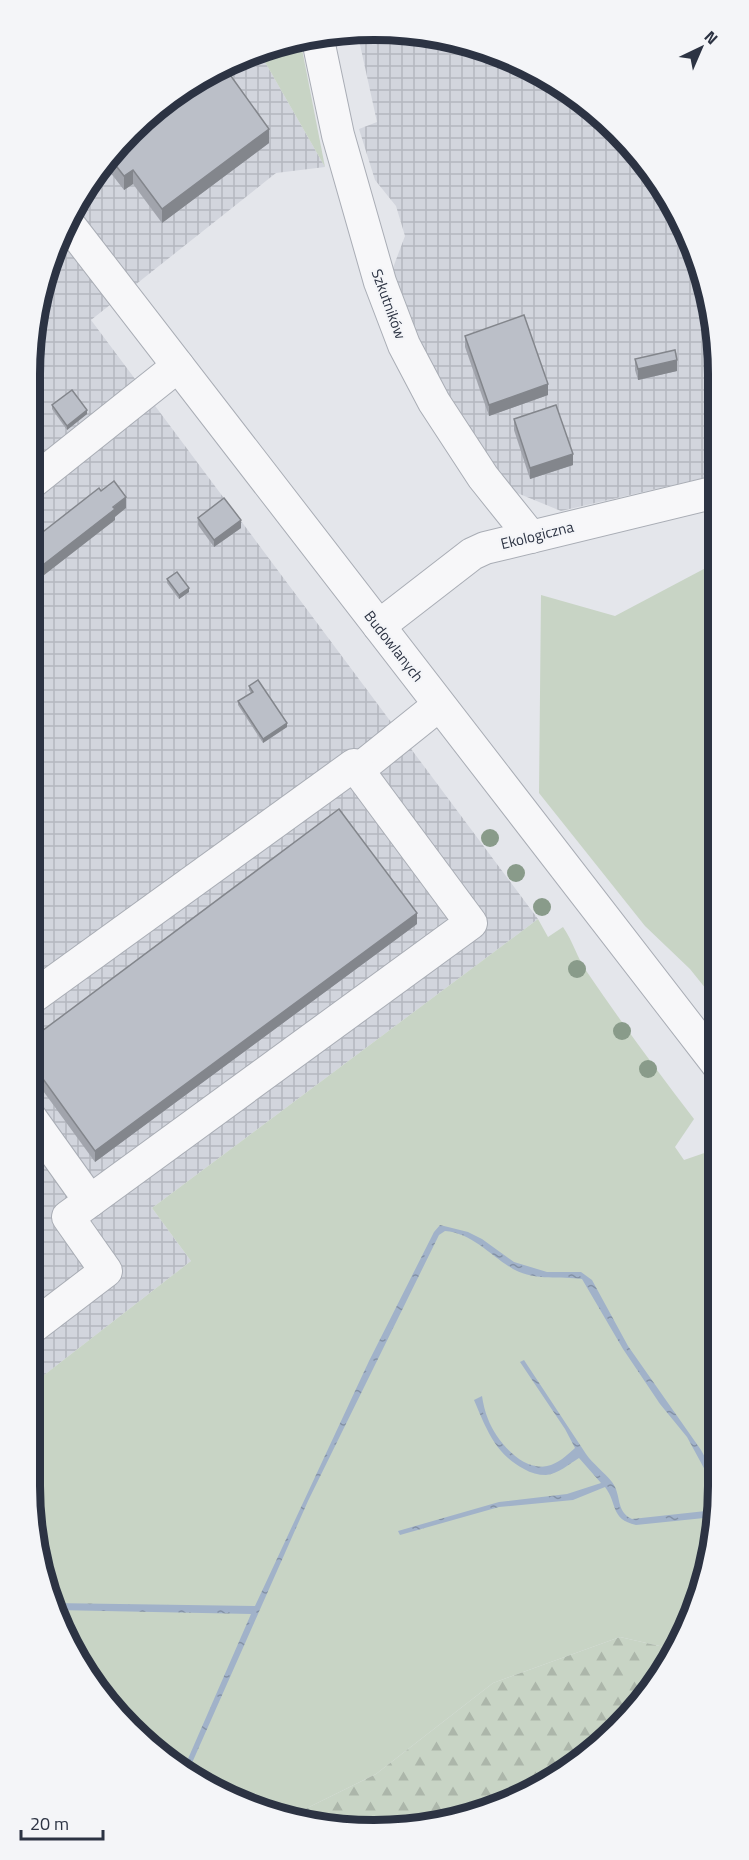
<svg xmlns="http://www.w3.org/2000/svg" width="749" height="1860" font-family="'Titillium Web',sans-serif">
	<defs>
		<pattern id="industrial-grid" width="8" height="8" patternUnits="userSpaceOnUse" patternTransform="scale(1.5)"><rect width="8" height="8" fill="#d2d5dd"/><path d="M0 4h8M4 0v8" fill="none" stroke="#b4b7bf"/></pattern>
		<pattern id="forest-firs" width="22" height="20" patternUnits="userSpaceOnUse" patternTransform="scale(1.5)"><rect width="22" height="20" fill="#c8d4c5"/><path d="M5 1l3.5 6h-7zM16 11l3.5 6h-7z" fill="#acb6aa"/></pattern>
		<pattern id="water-ripples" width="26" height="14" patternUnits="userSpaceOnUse" patternTransform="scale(1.5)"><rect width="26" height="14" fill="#a1b2c9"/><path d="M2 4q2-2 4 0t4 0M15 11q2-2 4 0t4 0" fill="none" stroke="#8391a5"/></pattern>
	</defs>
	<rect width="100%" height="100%" fill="#e4e6eb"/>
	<g fill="url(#industrial-grid)">
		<polygon points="357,31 485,48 566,88 634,148 684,222 716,329 716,475 561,511 505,488 425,360 391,273 405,236 396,206 375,180 359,129 377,122"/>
		<polygon points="261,55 325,167 276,173 91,320 538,919 152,1208 191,1261 30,1386 30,375 48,264 115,148 222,66"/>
	</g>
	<g fill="#c8d4c5">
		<polygon points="301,44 325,167 261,55"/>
		<polygon points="717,562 718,1004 690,969 645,926 539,793 541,595 615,616"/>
		<path d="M 538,919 L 548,937 L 563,927 C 573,941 577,958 587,972 C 621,1022 657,1071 694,1119 L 675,1147 L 684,1160 L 716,1149 L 718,1151 L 719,1485 L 701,1596 L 682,1631 L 664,1647 L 620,1637 L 493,1683 L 376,1774 L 293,1815 L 203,1784 L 115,1712 L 48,1597 L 30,1485 L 30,1386 L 191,1261 L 152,1208 Z"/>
	</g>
	<polygon fill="url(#forest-firs)" points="682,1631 648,1695 566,1772 442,1823 329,1827 293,1815 376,1774 493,1683 620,1637 664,1647"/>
	<g fill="url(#water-ripples)">
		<path d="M 440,1225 L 468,1232 L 482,1239 L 514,1262 L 547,1272 L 581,1272 L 592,1280 L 628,1346 L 701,1450 L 719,1483 L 718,1494 L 687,1437 L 660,1404 L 623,1349 L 582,1279 C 560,1276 534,1281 513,1269 C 491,1256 472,1233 445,1231 L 439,1235 L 308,1501 L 188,1772 L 184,1768 L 251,1614 L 56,1610 L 52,1603 L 255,1606 L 369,1361 L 434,1232 Z"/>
		<path d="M 524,1360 L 586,1454 C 593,1464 604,1472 612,1482 C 622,1495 615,1511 632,1519 L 715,1510 L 714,1517 L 636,1525 C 610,1519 618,1504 605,1487 L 573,1500 L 499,1507 L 400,1535 L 398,1531 L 499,1502 L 567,1494 L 601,1483 L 579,1458 C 569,1464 558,1474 546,1475 C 538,1475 531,1473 524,1469 C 495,1454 486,1428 474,1400 L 482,1396 C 483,1403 485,1412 488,1419 C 496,1440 522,1472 547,1466 C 558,1464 567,1455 575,1448 L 565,1429 L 520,1362 Z"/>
	</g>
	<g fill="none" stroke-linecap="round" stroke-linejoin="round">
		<g stroke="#a9adb5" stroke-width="34">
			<g id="minor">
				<polyline points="318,40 338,135 380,282 404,345 434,402 483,477 531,537"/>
				<polyline points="70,226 718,1065"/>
				<polyline points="30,484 178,366"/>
				<polyline points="379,626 472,554 485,548 716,492"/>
				<polyline points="358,770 439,705"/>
				<polyline points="30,999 354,765 471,923 68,1217 106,1271 30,1329"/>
				<polyline points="30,1117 90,1201"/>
			</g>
		</g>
		<polyline stroke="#c2c4ca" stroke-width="4" stroke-dasharray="4.5 4.5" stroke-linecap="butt" points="711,1092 718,1101"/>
		<use href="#minor" stroke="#f7f7f9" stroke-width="32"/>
	</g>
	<g fill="#899b8a">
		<circle cx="490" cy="838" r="9"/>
		<circle cx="516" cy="873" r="9"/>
		<circle cx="542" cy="907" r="9"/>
		<circle cx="577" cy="969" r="9"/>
		<circle cx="622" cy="1031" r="9"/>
		<circle cx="648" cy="1069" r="9"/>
	</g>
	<g fill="#a1a4ac">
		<polygon points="269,143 162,223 133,184 124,190 110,172 110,158 115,148"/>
		<polygon points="465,336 548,395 489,416 465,347"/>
		<polygon points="635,359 677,371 638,380 635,370"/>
		<polygon points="52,405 87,414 67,430 52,409"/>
		<polygon points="514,419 573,465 530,479 514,430"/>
		<polygon points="716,431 716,466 712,467 707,444 707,433"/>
		<polygon points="198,518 241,528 214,547 198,525"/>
		<polygon points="167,579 189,592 179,599 167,583"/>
		<polygon points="249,686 287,727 263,743 238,705 238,701 251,693 249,690"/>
		<polygon points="417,924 95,1162 30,1073 30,1040"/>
	</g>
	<g fill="#83868c">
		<polygon points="269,129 269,143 162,223 162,209"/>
		<polygon points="133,170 133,184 124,190 124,176"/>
		<polygon points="677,360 677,371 638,380 638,369"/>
		<polygon points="548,384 548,395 489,416 489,405"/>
		<polygon points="87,410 87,414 67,430 67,426"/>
		<polygon points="573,454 573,465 530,479 530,468"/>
		<polygon points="716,455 716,466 712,467 712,456"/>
		<polygon points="126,497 126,508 115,517 115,520 30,586 30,575"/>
		<polygon points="241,520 241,528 214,547 214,540"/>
		<polygon points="189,588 189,592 179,599 179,595"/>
		<polygon points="287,723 287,727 263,743 263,739"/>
		<polygon points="38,749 38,763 30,769 30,755"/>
		<polygon points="417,913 417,924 95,1162 95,1151"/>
	</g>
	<g fill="#bbbfc8" stroke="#83868c" stroke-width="1.5">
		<polygon points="223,65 269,129 162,209 133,170 124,176 110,158 118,151 115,148"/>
		<polygon points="524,315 548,384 489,405 465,336"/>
		<polygon points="675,350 677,360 638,369 635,359"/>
		<polygon points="72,390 87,410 67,426 52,405"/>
		<polygon points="556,405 573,454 530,468 514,419"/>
		<polygon points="716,431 716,455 712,456 707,433"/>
		<polygon points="114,481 126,497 113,507 115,509 30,575 30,542 99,488 101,491"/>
		<polygon points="224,498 241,520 214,540 198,518"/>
		<polygon points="177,572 189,588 179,595 167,579"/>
		<polygon points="258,680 287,723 263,739 238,701 253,692 249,686"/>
		<polygon points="30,739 38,749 30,755"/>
		<polygon points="339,809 417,913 95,1151 30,1061 30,1040"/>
	</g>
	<g text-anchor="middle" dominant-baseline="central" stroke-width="4.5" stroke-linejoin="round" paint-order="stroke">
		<g font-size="15" fill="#2c3343" stroke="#f4f5f8">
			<text transform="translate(389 304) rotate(70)">Szkutników</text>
			<text transform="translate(537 535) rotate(-14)">Ekologiczna</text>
			<text transform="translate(394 646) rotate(52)">Budowlanych</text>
		</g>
	</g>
	<path d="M0 0H749V1860H0ZM374 40H374A334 334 0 0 1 708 374V1486A334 334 0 0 1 374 1820H374A334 334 0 0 1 40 1486V374A334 334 0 0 1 374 40Z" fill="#f4f5f8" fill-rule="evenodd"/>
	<path fill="none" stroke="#2c3343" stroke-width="8" d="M374 40H374A334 334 0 0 1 708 374V1486A334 334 0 0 1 374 1820H374A334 334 0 0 1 40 1486V374A334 334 0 0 1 374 40Z"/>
	<g transform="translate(701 48) rotate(44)" stroke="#f4f5f8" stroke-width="4.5" paint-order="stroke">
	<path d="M0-4.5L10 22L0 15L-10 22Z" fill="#2c3343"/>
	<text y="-9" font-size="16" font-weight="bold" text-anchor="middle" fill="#2c3343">N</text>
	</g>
	<path d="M21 1830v9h82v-9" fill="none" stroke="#2c3343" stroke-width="3"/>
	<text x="30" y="1830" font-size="18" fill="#2c3343" stroke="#f4f5f8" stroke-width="4.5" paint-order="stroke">20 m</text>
</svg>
